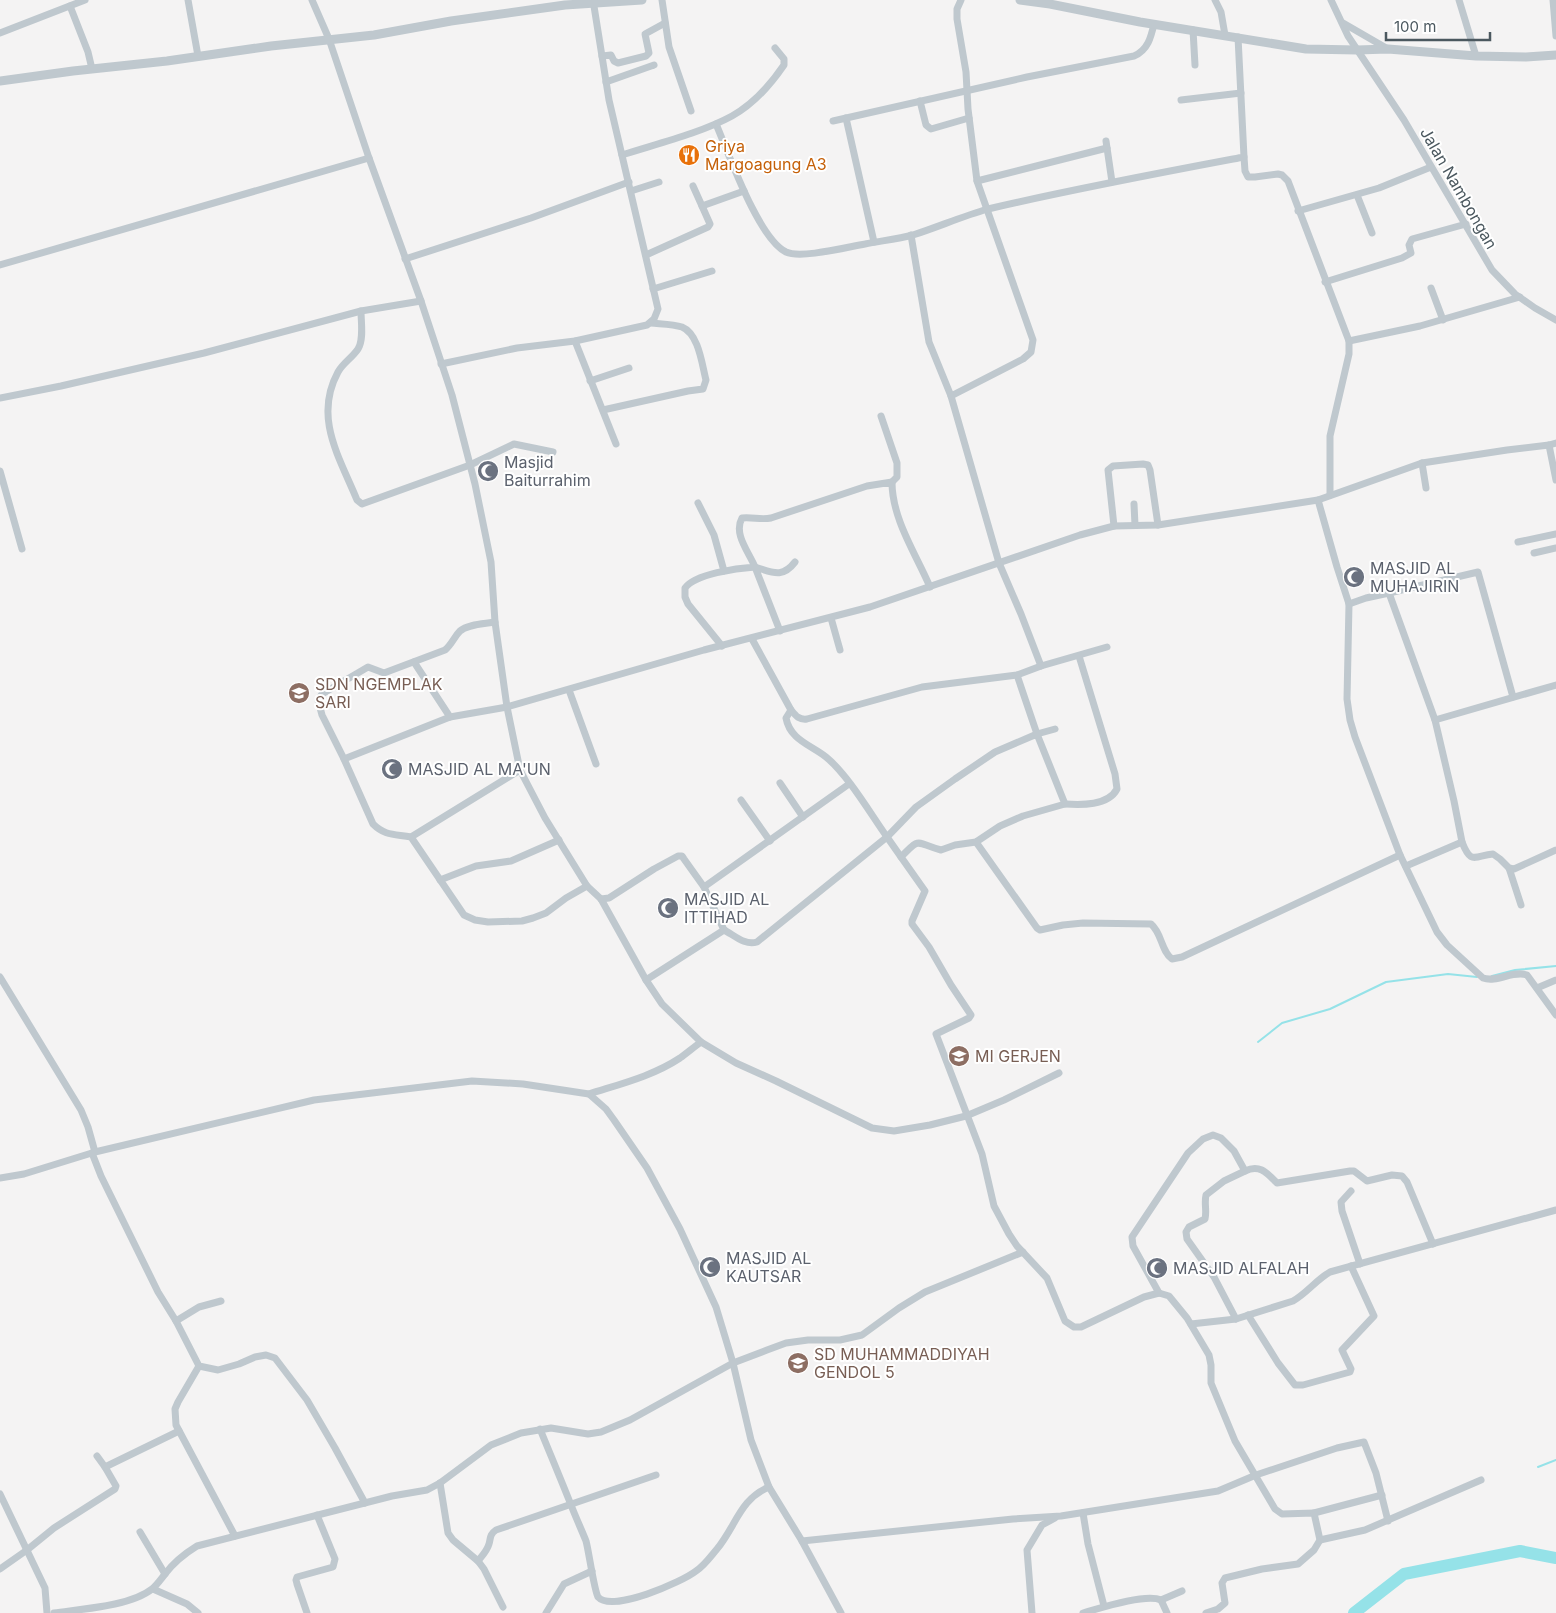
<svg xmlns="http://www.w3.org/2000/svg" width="1556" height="1613" font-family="Inter,sans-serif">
	<rect width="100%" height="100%" fill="#f4f3f3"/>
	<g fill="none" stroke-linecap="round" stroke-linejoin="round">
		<g stroke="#95e2e8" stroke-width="2">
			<polyline points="1492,976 1515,970 1556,966"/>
			<polyline points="1258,1042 1282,1023 1330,1009 1386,982 1448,974 1477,977"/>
			<polyline points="1538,1467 1556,1460"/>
		</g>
		<polyline stroke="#95e2e8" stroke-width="12" points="1354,1613 1404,1574 1520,1551 1556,1558"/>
		<g stroke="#bfc8ce" stroke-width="7">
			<polyline points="188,0 198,56"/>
			<polyline points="312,0 329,39 369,158 421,301 452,395 475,484 491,562 495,622 507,707 520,770 545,818 587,886 601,899 646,980 662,1004 701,1042 736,1063 776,1081 872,1128 894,1131 930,1125 966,1116 1004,1100 1059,1073"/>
			<polyline points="662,0 669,47 691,111"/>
			<polyline points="961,0 957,9 957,19 966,72 968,109 977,181 1033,340 1031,352 1023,359 951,396 999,563 1021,614 1041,666"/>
			<polyline points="1215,0 1221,12 1225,35"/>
			<polyline points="1331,0 1348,36 1404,120 1492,270 1515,294 1535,308 1556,320"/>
			<polyline points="1459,0 1476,56"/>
			<polyline points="1553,0 1556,36"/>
			<polyline points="70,6 88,52 92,69"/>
			<polyline points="1343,23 1388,49"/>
			<polyline points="1193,30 1195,65"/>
			<polyline points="0,33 85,0"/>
			<polyline points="602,56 611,55 614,61 618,63 646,56 649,53 645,34 665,23"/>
			<polyline points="606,82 654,65"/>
			<polyline points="1181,100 1241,93"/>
			<polyline points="920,101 926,125 931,129 969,118"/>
			<polyline points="846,118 874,242"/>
			<path d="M 833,121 L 1027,77 L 1134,56 C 1148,50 1151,37 1154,24"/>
			<path d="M 716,124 C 729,154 758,238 786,252 C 801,259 847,247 865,244 C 880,241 898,239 913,235 C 938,227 963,216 988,209 C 1073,189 1159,173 1244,157 L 1238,37"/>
			<polyline points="1106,141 1112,182"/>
			<path d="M 622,155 C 656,144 701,133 732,116 C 752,105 771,84 784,65 L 784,59 L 775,48"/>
			<polyline points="1244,157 1245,171 1248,177 1255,177 1278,174 1282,175 1288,181 1349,341 1349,354 1330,436 1330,495"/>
			<polyline points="977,181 1107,148"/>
			<polyline points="693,186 702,206"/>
			<polyline points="631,191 659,182"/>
			<polyline points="1357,195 1372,233"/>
			<polyline points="1298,211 1379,188 1431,167"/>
			<polyline points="911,235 929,342 951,396"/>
			<polyline points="646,255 708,227 710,224 702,206 744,191"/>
			<polyline points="405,259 531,218 629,182"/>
			<polyline points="0,265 369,158"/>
			<polyline points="1325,282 1402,258 1411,253 1409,245 1412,239 1466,224"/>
			<polyline points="1431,288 1443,320"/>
			<polyline points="653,289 712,271"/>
			<path d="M 361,311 C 361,322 364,340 358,349 C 352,358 343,363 338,372 C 313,418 340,458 357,500 L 362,504 L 470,465 L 514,444 L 553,452"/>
			<polyline points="575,341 616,444"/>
			<polyline points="1349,341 1420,326 1520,297"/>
			<polyline points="441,364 517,348 575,341 647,325 654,319 658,309 609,100 593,0"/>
			<polyline points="590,381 629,368"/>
			<polyline points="0,398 61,386 204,353 361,311 421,301"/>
			<path d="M 603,410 L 688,391 L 703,389 L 706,380 C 702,365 699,334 682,327 C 673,324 660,324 651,323"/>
			<polyline points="881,416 897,463 897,477 892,482"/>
			<polyline points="1549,445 1556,480"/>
			<polyline points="1422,463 1426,488"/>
			<polyline points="0,471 22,549"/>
			<path d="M 1318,500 L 1337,567 L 1349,604 L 1347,699 L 1350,720 L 1355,737 L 1400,855 L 1437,932 L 1447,945 L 1483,978 C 1497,983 1513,970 1527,975 L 1556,1015"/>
			<polyline points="698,503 714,535 724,571"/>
			<polyline points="1134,504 1135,525"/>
			<polyline points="1114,526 1108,470 1113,466 1143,464 1148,465 1150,470 1158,525"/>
			<polyline points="1518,542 1556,534"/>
			<polyline points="1534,553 1556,548"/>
			<polyline points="1389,593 1478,572 1513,697"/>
			<polyline points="1349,604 1366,598 1389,593 1435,720 1454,801 1462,842 1406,866"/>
			<polyline points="831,618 840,650"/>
			<path d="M 780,631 L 755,567 C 772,572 782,579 795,562"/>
			<path d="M 752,639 L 791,710 L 786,718 C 790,740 811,745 826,757 C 848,775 870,813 887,837 L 916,807 L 955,779 L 995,752 L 1037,734 L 1065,804 L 1023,816 L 1000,826 L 976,842 L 955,845 L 941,850 C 915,843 921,836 901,857 L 925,891 L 912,921 L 912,924 L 929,947 L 951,985 L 971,1015 L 969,1018 L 936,1034 L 982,1154 L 994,1206 L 1009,1234 L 1017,1246 L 1047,1278 L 1065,1321 L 1074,1327 L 1081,1327 L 1144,1297 L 1159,1293 L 1169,1296 L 1187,1318 L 1209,1355 L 1211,1365 L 1211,1383 L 1235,1441 L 1275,1509 L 1282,1514 L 1314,1513 L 1320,1540 L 1314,1550 L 1298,1564 L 1262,1569 L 1225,1578 L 1222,1583 L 1225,1603 L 1218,1609 L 1206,1613"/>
			<path d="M 722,646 L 688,604 L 685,597 L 685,588 C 695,574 737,568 755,567 C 749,552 733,534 742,518 C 753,517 761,520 771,518 L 867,486 L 892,482 C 892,519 916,554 930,587"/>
			<polyline points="414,662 450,717"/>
			<polyline points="1017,675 1037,734 1055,729"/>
			<polyline points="569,690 596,764"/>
			<path d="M 791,710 C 796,716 799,720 807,719 L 922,687 L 1017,675 L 1041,666 L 1107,647"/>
			<polyline points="1435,720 1556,685"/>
			<path d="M 344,759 L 322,715 L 318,700 L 322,694 L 368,667 L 384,673 L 445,650 C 452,644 454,637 460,631 C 468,624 484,624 495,622"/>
			<polyline points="780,783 803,817"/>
			<polyline points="741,800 770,841"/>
			<path d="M 1065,804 C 1081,805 1108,806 1117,789 L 1115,774 L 1079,656"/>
			<polyline points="411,837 520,770"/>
			<path d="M 976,842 L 1037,928 L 1040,930 L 1063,925 L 1083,923 L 1151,924 C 1162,933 1161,951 1172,959 L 1182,957 L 1400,855"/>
			<path d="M 1462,842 C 1471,865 1474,856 1493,854 L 1500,859 L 1509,868 L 1514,869 L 1556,850"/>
			<polyline points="1509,868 1521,905"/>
			<polyline points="440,880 476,866 511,861 559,840"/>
			<path d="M 587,886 L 566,898 L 546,913 L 533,918 L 522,921 L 488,922 L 475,920 L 464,915 L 411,837 C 395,834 385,836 373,824 L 344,759 L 450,717 L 507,707 L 704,650 L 870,607 L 1080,535 L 1114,526 L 1158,525 L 1318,500 L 1422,463 L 1507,450 L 1549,445 L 1556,443"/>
			<polyline points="704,887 849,784"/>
			<polyline points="601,899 609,898 654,869 678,856 682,856 684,859 704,887 724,930 646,980"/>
			<path d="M 724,930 C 734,935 745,946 757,942 L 887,837 L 901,857"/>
			<polyline points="0,977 81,1110 88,1127 95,1152"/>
			<polyline points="1537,988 1556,980"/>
			<path d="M 589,1094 C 620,1084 653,1076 680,1058 C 687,1053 694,1047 701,1042"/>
			<polyline points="92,1153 101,1176 158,1292 176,1321 199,1366 218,1370 239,1364 255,1357 266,1355 275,1358 307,1400 335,1448 365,1503"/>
			<polyline points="0,1178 24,1174 95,1152 314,1100 472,1081 523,1084 589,1094 606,1109 614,1120 647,1168 680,1229 716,1307 733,1363 751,1440 769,1487 802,1541 841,1613"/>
			<polyline points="1351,1191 1341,1202 1342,1211 1360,1264"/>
			<path d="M 1159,1293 L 1133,1246 L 1132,1237 L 1188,1153 L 1203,1139 L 1213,1135 L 1221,1138 L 1234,1151 L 1245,1171 C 1260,1164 1267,1173 1277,1183 L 1350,1171 L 1354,1171 L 1367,1181 L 1392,1175 L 1402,1176 L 1407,1182 L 1433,1244"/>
			<polyline points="1248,1315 1278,1363 1295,1385 1303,1385 1350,1372 1351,1369 1342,1350 1374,1316 1351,1266"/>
			<path d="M 1236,1319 L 1214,1277 L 1187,1239 L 1186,1232 L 1189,1227 L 1205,1219 C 1207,1211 1204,1203 1206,1195 L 1224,1181 L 1245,1171"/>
			<polyline points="176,1321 199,1307 221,1301"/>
			<path d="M 1191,1324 L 1236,1319 L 1293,1301 C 1307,1293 1316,1280 1330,1272 L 1556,1210"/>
			<polyline points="199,1366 178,1402 175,1409 176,1425 235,1536"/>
			<path d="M 540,1429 C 551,1456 562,1482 573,1510 C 577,1520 582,1531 586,1541 C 589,1552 594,1590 598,1597 C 612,1613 682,1582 696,1571 C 704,1566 711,1556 717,1549 C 736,1526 740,1499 769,1487"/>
			<polyline points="97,1456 105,1467"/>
			<polyline points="440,1483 448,1533 453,1540 478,1561 484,1569 503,1607"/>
			<polyline points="0,1494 45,1588 47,1613"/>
			<polyline points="1083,1513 1088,1544 1104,1606"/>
			<polyline points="1314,1513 1382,1495"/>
			<polyline points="140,1532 165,1574"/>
			<polyline points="1320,1540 1365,1530 1481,1480"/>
			<polyline points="802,1541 1013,1519 1061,1516 1218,1491 1256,1475 1337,1448 1364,1442 1376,1473 1388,1521"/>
			<path d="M 478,1561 C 482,1556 487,1551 489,1544 C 491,1538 489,1535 496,1530 L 656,1475"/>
			<polyline points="0,1569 27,1550 54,1528 115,1489 116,1486 105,1467 179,1431"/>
			<polyline points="153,1589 187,1604 198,1613"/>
			<polyline points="1161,1600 1182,1591"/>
			<path d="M 54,1613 C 82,1609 131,1606 152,1589 C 157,1585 161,1579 165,1574 C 174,1562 184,1554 197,1546 L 392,1496 L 427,1490 L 440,1483 L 491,1445 L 521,1433 L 551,1428 L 588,1434 L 601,1432 L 630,1420 L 733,1363 L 767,1350 L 786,1343 L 808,1340 L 840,1340 L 862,1335 L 899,1308 L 925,1292 L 1023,1252"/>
			<polyline points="307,1613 297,1584 296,1580 297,1577 333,1567 335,1559 317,1515"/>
			<polyline points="546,1613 564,1584 592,1571"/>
			<polyline points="1032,1613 1027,1550 1042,1525 1055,1518"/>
			<path d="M 1083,1613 C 1100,1608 1146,1593 1161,1600 L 1167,1613"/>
		</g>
		<g stroke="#bfc8ce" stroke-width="9">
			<polyline points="1020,0 1050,4 1140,22 1306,49 1357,50 1388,49 1476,56 1526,57 1556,55"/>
			<polyline points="0,81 73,71 167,61 271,46 374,35 451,21 565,5 642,0"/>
		</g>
	</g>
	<defs>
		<g id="restaurant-disc" transform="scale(1.125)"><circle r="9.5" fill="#e8710a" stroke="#fff"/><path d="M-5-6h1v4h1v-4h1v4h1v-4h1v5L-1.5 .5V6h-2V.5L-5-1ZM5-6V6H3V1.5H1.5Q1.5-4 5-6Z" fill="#fff"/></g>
		<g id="mosque-disc" transform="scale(1.125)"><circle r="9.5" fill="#6b7280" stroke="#fff"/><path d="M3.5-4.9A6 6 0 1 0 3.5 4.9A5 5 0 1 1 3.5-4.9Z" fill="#fff"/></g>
		<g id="school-disc" transform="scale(1.125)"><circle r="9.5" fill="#8d6e63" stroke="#fff"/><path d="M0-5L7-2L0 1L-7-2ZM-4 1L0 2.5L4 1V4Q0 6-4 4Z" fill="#fff"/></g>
	</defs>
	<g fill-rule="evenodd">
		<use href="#restaurant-disc" x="689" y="155"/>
		<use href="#mosque-disc" x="488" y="471"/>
		<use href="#mosque-disc" x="1354" y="577"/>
		<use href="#school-disc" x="299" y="693"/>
		<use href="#mosque-disc" x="392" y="769"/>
		<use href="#mosque-disc" x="668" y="908"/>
		<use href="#school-disc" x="959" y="1056"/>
		<use href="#mosque-disc" x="710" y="1267"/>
		<use href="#mosque-disc" x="1157" y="1268"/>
		<use href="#school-disc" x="798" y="1363"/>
	</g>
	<g text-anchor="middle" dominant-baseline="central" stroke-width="4" stroke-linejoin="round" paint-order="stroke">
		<g font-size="16" fill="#c56008" stroke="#fff" text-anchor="start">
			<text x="705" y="146">Griya<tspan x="705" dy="18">Margoagung A3</tspan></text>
		</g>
		<g font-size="16" fill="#4b585f" stroke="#fff">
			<text transform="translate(1459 188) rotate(60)">Jalan Nambongan</text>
		</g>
		<g font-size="16" fill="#5b616d" stroke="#fff" text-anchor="start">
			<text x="504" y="462">Masjid<tspan x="504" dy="18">Baiturrahim</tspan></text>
			<text x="1370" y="568">MASJID AL<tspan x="1370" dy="18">MUHAJIRIN</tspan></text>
			<text x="408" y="769">MASJID AL MA'UN</text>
			<text x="684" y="899">MASJID AL<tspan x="684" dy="18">ITTIHAD</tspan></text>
			<text x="726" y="1258">MASJID AL<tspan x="726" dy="18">KAUTSAR</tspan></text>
			<text x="1173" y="1268">MASJID ALFALAH</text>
		</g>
		<g font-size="16" fill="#785e54" stroke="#fff" text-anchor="start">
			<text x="315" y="684">SDN NGEMPLAK<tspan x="315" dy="18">SARI</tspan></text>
			<text x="975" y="1056">MI GERJEN</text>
			<text x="814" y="1354">SD MUHAMMADDIYAH<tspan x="814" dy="18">GENDOL 5</tspan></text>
		</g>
	</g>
	<path d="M1386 32v8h104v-8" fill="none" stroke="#4b585f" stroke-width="2.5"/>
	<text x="1394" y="32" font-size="15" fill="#4b585f" stroke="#ffffff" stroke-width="4" paint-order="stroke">100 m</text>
</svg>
